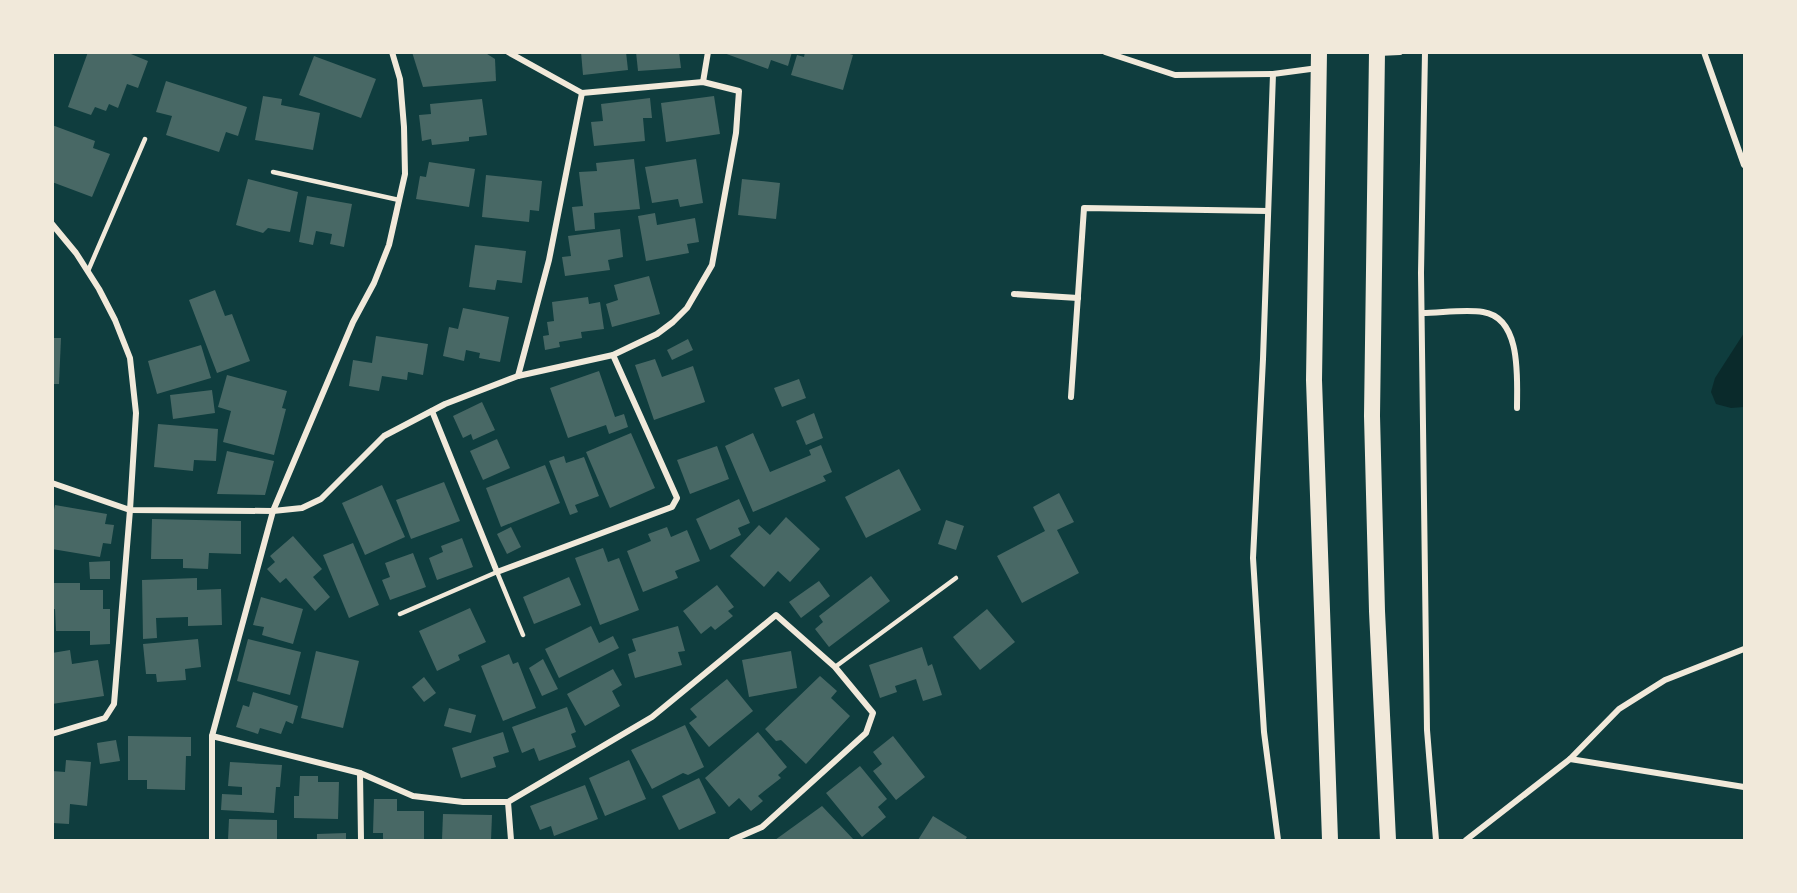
<svg xmlns="http://www.w3.org/2000/svg" width="1797" height="893" font-family="Quicksand,sans-serif">
	<rect width="100%" height="100%" fill="#0f3d3e"/>
	<polygon fill="#0a2a2b" points="1744,333 1744,407 1731,408 1716,404 1711,392 1715,378"/>
	<g fill="#486865">
		<polygon points="88,52 126,52 148,61 138,88 127,84 118,108 109,104 106,111 95,107 91,115 68,107"/>
		<polygon points="412,52 484,52 495,59 496,81 423,87"/>
		<polygon points="581,52 626,52 628,70 583,75"/>
		<polygon points="636,52 679,52 681,68 638,71"/>
		<polygon points="721,52 792,52 788,66 771,60 768,69"/>
		<polygon points="805,52 843,52 853,55 843,90 791,75 797,55 804,57"/>
		<polygon points="314,56 376,79 361,118 299,95"/>
		<polygon points="166,81 247,107 238,136 226,132 219,152 166,135 172,116 156,112"/>
		<polygon points="263,96 282,99 281,105 320,113 313,150 255,140"/>
		<polygon points="714,96 720,134 666,142 661,103"/>
		<polygon points="650,98 652,118 643,118 645,141 594,146 591,122 603,121 601,104"/>
		<polygon points="482,99 487,135 469,137 469,141 432,145 431,139 422,141 419,115 431,114 430,104"/>
		<polygon points="52,125 95,141 93,148 110,154 92,197 52,182"/>
		<polygon points="634,159 640,209 594,213 595,229 575,231 572,207 583,206 579,172 597,171 596,163"/>
		<polygon points="696,159 703,203 680,207 678,199 652,203 645,167"/>
		<polygon points="429,162 475,169 469,207 416,199 420,176 426,177"/>
		<polygon points="486,175 542,181 539,211 530,210 529,222 482,217"/>
		<polygon points="248,179 298,192 290,232 268,228 263,233 236,225"/>
		<polygon points="742,179 780,183 776,219 738,215"/>
		<polygon points="307,196 352,204 344,247 330,244 332,234 316,231 313,245 299,242"/>
		<polygon points="655,213 657,225 695,218 699,242 687,244 689,253 646,261 638,216"/>
		<polygon points="620,229 623,257 608,260 610,270 565,276 562,257 571,256 568,236"/>
		<polygon points="475,245 526,251 522,283 497,280 495,290 469,287"/>
		<polygon points="649,276 660,314 612,327 606,304 618,300 614,285"/>
		<polygon points="215,290 225,316 232,314 250,361 217,373 189,300"/>
		<polygon points="588,297 589,304 600,302 604,329 581,332 582,338 559,342 560,347 545,350 543,336 549,335 547,322 554,321 552,302"/>
		<polygon points="463,308 509,317 500,362 479,358 480,353 466,350 464,361 443,356 449,327 458,329"/>
		<polygon points="376,336 428,344 423,375 408,372 407,380 382,376 379,391 349,386 353,360 372,363"/>
		<polygon points="52,338 61,338 59,384 52,384"/>
		<polygon points="688,339 693,350 672,360 667,350"/>
		<polygon points="201,345 211,378 157,394 148,361"/>
		<polygon points="655,359 662,377 693,366 705,402 654,420 635,365"/>
		<polygon points="599,371 615,417 624,414 628,427 609,434 606,425 568,438 550,388"/>
		<polygon points="227,375 287,391 282,408 286,409 274,455 223,442 231,411 218,407"/>
		<polygon points="799,379 806,398 782,407 774,388"/>
		<polygon points="212,390 215,413 173,419 170,395"/>
		<polygon points="482,402 495,430 473,440 471,434 463,438 453,416"/>
		<polygon points="814,413 823,438 806,445 796,421"/>
		<polygon points="158,424 218,429 216,461 194,460 193,471 154,467"/>
		<polygon points="631,433 655,488 610,508 586,452"/>
		<polygon points="753,433 770,472 811,455 809,450 821,445 832,472 823,476 826,481 753,512 725,446"/>
		<polygon points="497,439 510,468 483,480 470,451"/>
		<polygon points="717,446 729,479 690,494 677,460"/>
		<polygon points="227,451 274,461 265,495 217,494"/>
		<polygon points="564,456 566,463 584,457 599,496 575,505 578,512 570,515 549,461"/>
		<polygon points="545,465 560,503 501,527 486,488"/>
		<polygon points="899,469 921,510 866,538 845,497"/>
		<polygon points="444,482 460,521 411,539 396,500"/>
		<polygon points="382,485 405,537 365,555 342,503"/>
		<polygon points="1059,493 1074,522 1057,530 1079,573 1022,603 997,556 1045,531 1033,507"/>
		<polygon points="739,499 750,523 738,528 741,535 710,550 696,519"/>
		<polygon points="55,505 107,514 105,524 114,525 111,544 103,543 100,557 52,549 52,519"/>
		<polygon points="786,517 820,549 790,582 778,571 764,587 730,556 759,525 770,535"/>
		<polygon points="152,519 241,521 241,554 209,553 208,569 183,568 183,559 151,559"/>
		<polygon points="946,520 964,526 956,550 938,544"/>
		<polygon points="511,527 521,547 507,554 497,534"/>
		<polygon points="667,527 671,537 687,530 700,561 675,571 678,578 643,592 627,551 651,541 648,534"/>
		<polygon points="293,536 322,569 313,577 330,597 315,611 286,578 280,583 267,569 275,562 270,556"/>
		<polygon points="462,538 473,567 437,580 429,558 443,552 441,546"/>
		<polygon points="353,543 379,605 349,618 323,555"/>
		<polygon points="603,548 608,562 619,558 639,610 600,625 575,558"/>
		<polygon points="413,553 426,587 390,600 382,580 390,577 385,563"/>
		<polygon points="110,561 110,579 90,579 89,562"/>
		<polygon points="871,576 890,601 829,647 815,629 823,622 819,616"/>
		<polygon points="569,577 581,605 534,624 523,597"/>
		<polygon points="197,578 197,590 221,589 222,625 188,626 188,617 156,618 157,638 143,639 142,580"/>
		<polygon points="819,581 830,596 801,618 789,602"/>
		<polygon points="52,583 80,583 80,590 103,590 103,609 110,609 110,644 90,645 90,631 56,631 55,609 52,609"/>
		<polygon points="717,585 734,607 728,611 733,616 715,630 711,626 701,634 683,611"/>
		<polygon points="261,597 303,609 293,644 262,635 264,627 253,625"/>
		<polygon points="470,608 486,642 458,655 460,660 437,671 419,631"/>
		<polygon points="987,609 1015,642 980,670 953,637"/>
		<polygon points="591,626 599,643 613,636 619,648 559,678 545,649"/>
		<polygon points="678,626 685,651 678,652 682,665 635,678 628,654 636,651 632,639"/>
		<polygon points="198,639 201,667 185,669 186,680 157,682 156,674 146,674 143,644"/>
		<polygon points="248,639 301,652 290,695 237,681"/>
		<polygon points="922,647 928,666 932,664 942,695 923,701 916,679 895,686 897,692 880,698 869,665"/>
		<polygon points="70,650 72,664 98,660 104,696 52,704 52,653"/>
		<polygon points="316,651 359,661 343,728 301,718"/>
		<polygon points="791,651 797,688 749,697 742,660"/>
		<polygon points="509,654 513,664 518,662 536,708 503,721 481,666"/>
		<polygon points="543,659 558,689 542,696 529,668"/>
		<polygon points="613,669 622,685 612,691 620,706 585,726 567,694"/>
		<polygon points="820,676 837,691 831,698 850,716 806,764 781,740 776,741 765,729"/>
		<polygon points="424,677 436,693 424,702 412,687"/>
		<polygon points="727,679 753,711 709,747 689,723 697,717 690,709"/>
		<polygon points="253,692 298,706 293,724 286,721 281,734 260,728 258,734 236,727 243,705 249,707"/>
		<polygon points="567,707 576,732 571,734 576,747 539,761 534,748 522,753 512,727"/>
		<polygon points="449,708 476,715 471,733 444,726"/>
		<polygon points="685,725 704,767 688,775 683,773 652,789 631,750"/>
		<polygon points="503,732 509,752 493,757 496,767 461,778 452,748"/>
		<polygon points="758,732 787,767 778,775 781,778 758,796 763,801 751,811 739,798 729,807 705,778"/>
		<polygon points="128,736 191,737 191,756 186,756 185,790 147,789 147,780 128,780"/>
		<polygon points="893,736 925,777 896,800 873,771 882,764 873,752"/>
		<polygon points="116,740 120,761 100,764 97,743"/>
		<polygon points="66,760 91,762 87,806 70,804 69,824 52,823 52,771 65,772"/>
		<polygon points="629,760 646,799 605,816 589,778"/>
		<polygon points="230,762 282,765 280,787 276,787 274,813 221,810 222,794 242,795 242,787 228,786"/>
		<polygon points="860,766 887,799 878,807 886,817 862,837 826,793"/>
		<polygon points="300,776 318,776 318,782 339,782 338,819 294,818 294,796 299,796"/>
		<polygon points="699,778 716,813 679,830 662,796"/>
		<polygon points="585,785 598,819 554,836 551,826 540,830 530,806"/>
		<polygon points="374,799 397,799 397,811 424,811 424,840 383,840 383,833 373,833"/>
		<polygon points="822,806 854,840 775,840"/>
		<polygon points="443,814 492,815 491,840 442,840"/>
		<polygon points="933,816 967,837 965,840 918,840"/>
		<polygon points="229,819 277,820 277,840 228,840"/>
		<polygon points="346,833 346,840 317,840 317,834"/>
	</g>
	<g fill="none" stroke-linecap="round" stroke-linejoin="round">
		<g stroke="#f1e9da" stroke-width="4.5">
			<polyline points="273,172 399,200"/>
			<polyline points="88,271 145,139"/>
			<polyline points="400,614 497,572 523,635"/>
			<polyline points="835,667 956,578"/>
		</g>
		<g stroke="#f1e9da" stroke-width="6">
			<polyline points="1105,52 1175,75 1273,74"/>
			<polyline points="1425,52 1421,273 1427,730 1436,840"/>
			<polyline points="1704,52 1744,165"/>
			<polyline points="1378,53 1400,52"/>
			<polyline points="703,82 708,52"/>
			<polyline points="52,224 76,253 99,289 115,320 130,358 136,413 130,510 114,704 105,718 52,734"/>
			<polyline points="1014,294 1078,298"/>
			<path d="M 1422,313 C 1440,313 1465,309 1483,312 C 1522,318 1517,379 1517,408"/>
			<polyline points="518,376 549,260 582,93"/>
			<polyline points="1071,397 1084,208 1268,211"/>
			<polyline points="432,411 497,572 672,507 677,498 613,355"/>
			<polyline points="52,483 130,510 273,511 302,508 321,499 384,436 445,404 518,376 613,355 657,334 673,322 687,308 712,265 736,133 739,91 703,82 582,93 508,52"/>
			<polyline points="212,736 360,773 413,796 463,802 508,802 511,840"/>
			<polyline points="1570,759 1744,787"/>
			<polyline points="360,773 361,840"/>
			<polyline points="508,802 652,717 776,615 835,667 873,713 866,733 762,827 732,840"/>
			<polyline points="212,840 212,736 273,511 353,322 374,283 389,245 405,174 404,127 400,79 392,52"/>
			<polyline points="1278,840 1264,732 1253,558 1263,359 1273,74 1318,68"/>
			<polyline points="1466,840 1570,759 1619,709 1665,680 1744,649"/>
		</g>
		<g stroke="#f1e9da" stroke-width="16">
			<polyline points="1319,52 1314,380 1330,840"/>
			<polyline points="1377,52 1372,416 1377,611 1388,840"/>
		</g>
	</g>
	<rect width="1797" height="893" fill="none" stroke="#f1e9da" stroke-width="108"/>
</svg>
